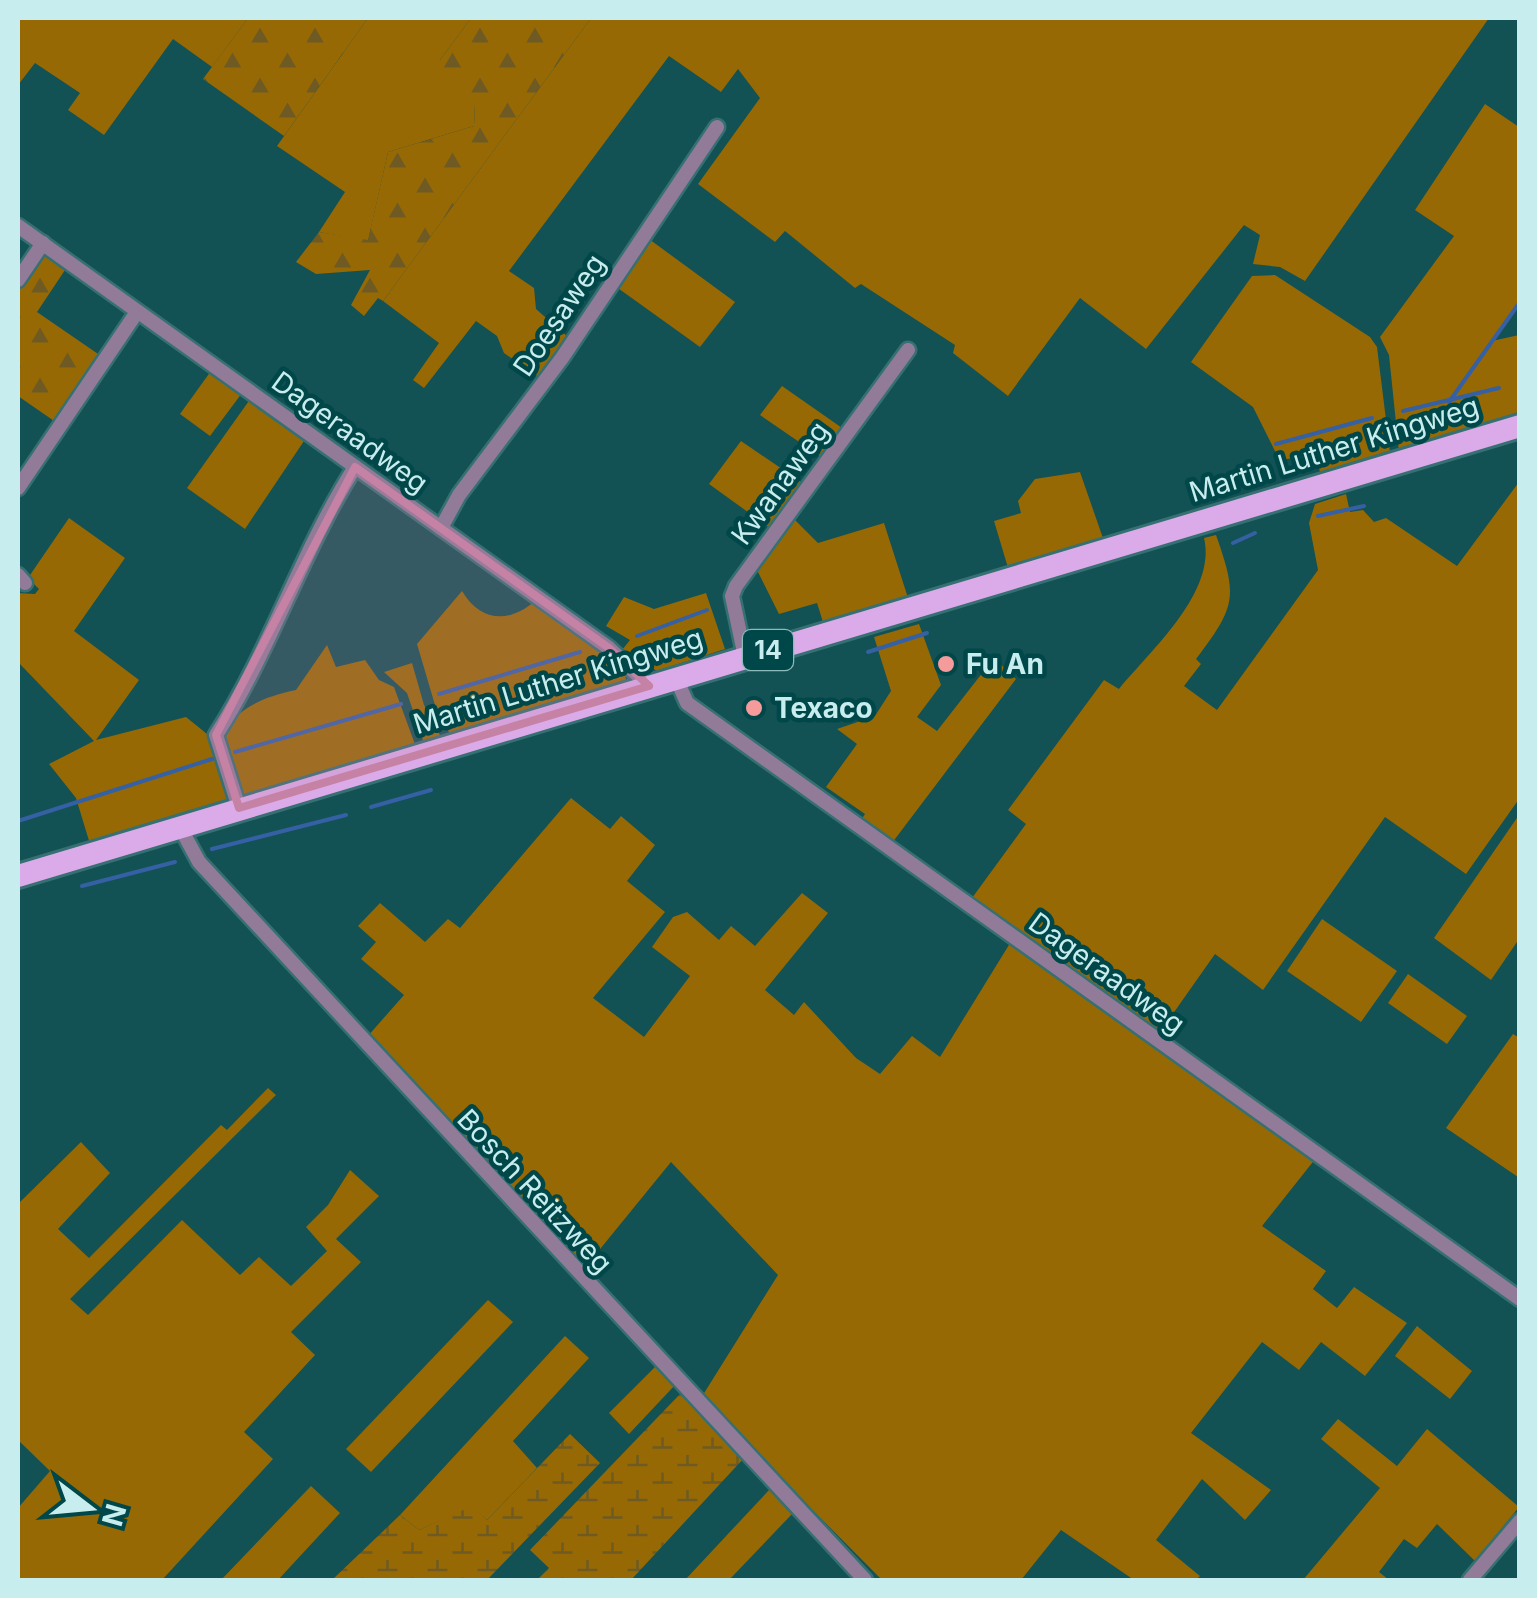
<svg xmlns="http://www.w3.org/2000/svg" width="1537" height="1598" font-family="Inter,sans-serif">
	<defs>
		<pattern id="forest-firs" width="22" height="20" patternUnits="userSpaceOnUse" patternTransform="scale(2.5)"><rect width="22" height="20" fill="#966904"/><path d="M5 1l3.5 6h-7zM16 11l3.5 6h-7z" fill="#6e5a22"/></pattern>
		<pattern id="wetland-marsh" width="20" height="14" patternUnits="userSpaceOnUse" patternTransform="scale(2.5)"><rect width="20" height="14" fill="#966904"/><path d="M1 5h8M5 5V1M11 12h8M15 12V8" fill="none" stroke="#6e5a22"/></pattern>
	</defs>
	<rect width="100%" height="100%" fill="#125154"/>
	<g fill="#966904">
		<polygon points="18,18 248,18 212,67 173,39 104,135 68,110 80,93 35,63 18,85"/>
		<polygon points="368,18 471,18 440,60 475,104 474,126 388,152 368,241 319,232 345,192 277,146"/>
		<polygon points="591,18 1489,18 1305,281 1280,267 1253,264 1260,235 1244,225 1146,349 1080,298 1008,396 953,353 955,345 861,284 855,288 785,231 775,242 698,184 760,98 738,69 721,92 669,56 509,271 534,288 536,309 569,338 540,378 504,353 497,336 476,321 424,388 413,380 439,343 383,301"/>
		<polygon points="1485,104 1519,127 1519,302 1492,341 1519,335 1519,419 1399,452 1389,355 1380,337 1454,236 1415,210"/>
		<polygon points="649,239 735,302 700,347 615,286"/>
		<polygon points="1275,275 1370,337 1377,347 1390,452 1321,475 1314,452 1280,461 1253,407 1191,362 1252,276"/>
		<polygon points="211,371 242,393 210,436 180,414"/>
		<polygon points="782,386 845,430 824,459 760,415"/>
		<polygon points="251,398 306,438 245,529 187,488"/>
		<polygon points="741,441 804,484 770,528 709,484"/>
		<polygon points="1080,472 1104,541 1009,571 994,521 1021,513 1018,501 1035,479"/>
		<path d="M 1519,482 L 1519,799 L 1466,874 L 1385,817 L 1263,990 L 1215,954 L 1158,1035 L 972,898 L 1026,824 L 1008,810 L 1104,680 L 1119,689 C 1151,650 1217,592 1204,538 L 1216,535 C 1238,597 1236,606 1196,659 L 1201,664 L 1184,686 L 1217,710 L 1318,570 L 1309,523 L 1315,504 L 1346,494 L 1350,512 L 1363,510 L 1374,522 L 1386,518 L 1457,566 Z"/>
		<polygon points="791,516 818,543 884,523 909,601 823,622 817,603 779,614 756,568"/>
		<polygon points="69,518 125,558 74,631 139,680 96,740 186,717 212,738 232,803 90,844 76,798 49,764 94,741 18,662 18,593 35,594 39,589 28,578"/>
		<path d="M 462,591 C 480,621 507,624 534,602 C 559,619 627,654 627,685 L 451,736 L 435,705 L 417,644 Z"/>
		<polygon points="706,593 725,649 657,671 622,650 630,640 606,626 624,597 654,609"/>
		<polygon points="919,624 941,685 917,717 937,731 994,658 1016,679 892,843 861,820 865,814 826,787 857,744 837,729 875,716 891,691 874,637"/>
		<path d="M 327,645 L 336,667 L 365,660 L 379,680 L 394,687 L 416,747 L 240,799 L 222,732 C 243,705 264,697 296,690 Z"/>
		<polygon points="412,663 424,705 441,737 424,743 407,693 384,672"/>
		<polygon points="571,798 610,829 621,816 655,845 627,881 665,912 593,998 644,1037 690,976 652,947 673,917 687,912 719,940 731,926 755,946 802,893 828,913 765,990 794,1015 804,1002 856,1058 880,1074 912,1036 940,1057 1012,940 1316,1158 1262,1226 1326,1271 1313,1289 1337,1308 1354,1287 1407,1323 1365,1376 1321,1342 1299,1370 1262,1342 1191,1433 1271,1490 1245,1520 1202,1479 1156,1540 1200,1576 1196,1580 1134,1580 1061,1530 1021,1580 882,1580 701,1398 778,1275 671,1162 583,1270 367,1037 404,995 361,959 376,942 358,926 380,903 425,942 448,919 460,928"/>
		<polygon points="1519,815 1519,939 1491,980 1434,938"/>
		<polygon points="1322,919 1397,971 1361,1022 1287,971"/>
		<polygon points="1408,974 1467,1016 1447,1044 1388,1003"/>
		<polygon points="1513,1034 1520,1038 1518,1177 1446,1128"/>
		<polygon points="268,1088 276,1095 70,1299 88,1315 182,1220 240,1275 259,1257 291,1286 327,1251 306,1227 328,1205 350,1170 379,1196 336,1239 361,1262 291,1332 315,1355 244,1432 273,1459 162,1580 18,1580 18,1508 50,1471 18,1440 18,1204 81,1142 110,1173 58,1229 89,1258 221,1125 227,1130"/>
		<polygon points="488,1300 513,1322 371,1472 346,1449"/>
		<polygon points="1417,1326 1472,1371 1450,1399 1395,1356"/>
		<polygon points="565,1336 589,1358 513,1441 537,1468 487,1520 472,1507 419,1530 400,1515"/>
		<polygon points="658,1364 676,1384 629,1434 609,1413"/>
		<polygon points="1338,1419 1397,1466 1427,1429 1519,1507 1475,1561 1437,1524 1417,1548 1404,1539 1379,1572 1389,1580 1303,1580 1380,1488 1321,1439"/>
		<polygon points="311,1486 340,1513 278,1580 221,1580"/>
		<polygon points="770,1489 794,1512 729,1580 685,1580"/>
	</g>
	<g fill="url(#forest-firs)">
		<polygon points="248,18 368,18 284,136 203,79"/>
		<polygon points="471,18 591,18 383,301 378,298 364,316 351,305 370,270 316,274 296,262 319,232 368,240 388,152 474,126 475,104 444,97 440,60"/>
		<polygon points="45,251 67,267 37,312 101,356 57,423 18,396 18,291"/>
	</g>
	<g fill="url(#wetland-marsh)">
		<polygon points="681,1393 744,1458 631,1580 537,1580 549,1568 530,1550"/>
		<polygon points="570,1434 600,1463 487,1580 332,1580 400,1515 419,1530 472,1506 487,1520"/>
	</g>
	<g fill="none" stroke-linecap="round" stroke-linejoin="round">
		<g stroke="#3560a4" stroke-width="4">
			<polyline points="1449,402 1520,302"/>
			<polyline points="1403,411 1499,388"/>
			<polyline points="1276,444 1372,418"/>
			<polyline points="1318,516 1364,506"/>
			<polyline points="1233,543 1255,533"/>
			<polyline points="637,636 707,610"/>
			<polyline points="868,652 927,633"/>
			<polyline points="439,694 580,652"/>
			<polyline points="235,752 401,704"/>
			<polyline points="371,807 431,790"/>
			<polyline points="18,821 212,759"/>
			<polyline points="212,849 346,815"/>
			<polyline points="82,886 175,862"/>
		</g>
		<g stroke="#367073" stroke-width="19">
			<g id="street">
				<polyline points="18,226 609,648 649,686"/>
				<polyline points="18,280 43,243"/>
				<polyline points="18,488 137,312"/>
				<polyline points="441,528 459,495 562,358 717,127"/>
				<polyline points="18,575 25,583"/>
				<polyline points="745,657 732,596 736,586 908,350"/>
				<polyline points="676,678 687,703 1520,1299"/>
				<path d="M 239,808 L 216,735 C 270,651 301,552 355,467"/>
				<polyline points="180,827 199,862 865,1580"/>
				<polyline points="1470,1580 1520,1521"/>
			</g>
		</g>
		<g stroke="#367073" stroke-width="28">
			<polyline id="primary" points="18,876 1520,426"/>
		</g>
		<use href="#street" stroke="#927a99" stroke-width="14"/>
		<use href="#primary" stroke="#dbaae9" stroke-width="22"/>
	</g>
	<path fill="#c582a4" fill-opacity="0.2" stroke="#c582a4" stroke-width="8" stroke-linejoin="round" d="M 355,467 L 609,648 L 649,686 L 239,808 L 216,735 Z"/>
	<g fill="#f59b9c" stroke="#004749" stroke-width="4">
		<circle cx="946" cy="664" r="10"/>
		<circle cx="754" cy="708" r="10"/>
	</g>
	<g text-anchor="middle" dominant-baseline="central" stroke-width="9" stroke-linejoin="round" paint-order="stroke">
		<rect fill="#004749" stroke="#8cbbbc" stroke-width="2.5" x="743" y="630" width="50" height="40" rx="8"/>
		<g font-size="25" font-weight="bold" fill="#c8edee">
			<text x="768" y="650">14</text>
		</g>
		<g font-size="28" fill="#c8edee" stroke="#004749">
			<text transform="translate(559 315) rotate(-56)">Doesaweg</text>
			<text transform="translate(350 432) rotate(36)">Dageraadweg</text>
			<text transform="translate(1334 449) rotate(-17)">Martin Luther Kingweg</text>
			<text transform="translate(780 483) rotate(-54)">Kwanaweg</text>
			<text transform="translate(558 681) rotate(-17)">Martin Luther Kingweg</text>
			<text transform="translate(1107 973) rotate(36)">Dageraadweg</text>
			<text transform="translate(535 1191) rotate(47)">Bosch Reitzweg</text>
		</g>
		<g font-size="28" font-weight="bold" fill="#c8edee" stroke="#004749" text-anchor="start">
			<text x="966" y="664">Fu An</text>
			<text x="774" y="708">Texaco</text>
		</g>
	</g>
	<rect width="1537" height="1598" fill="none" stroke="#c8edee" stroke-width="40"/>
	<g transform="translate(90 1508) rotate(106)" stroke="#004749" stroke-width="8" paint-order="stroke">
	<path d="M0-8L18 38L0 25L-18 38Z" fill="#c8edee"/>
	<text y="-15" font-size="28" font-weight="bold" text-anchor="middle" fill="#c8edee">N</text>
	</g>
</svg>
